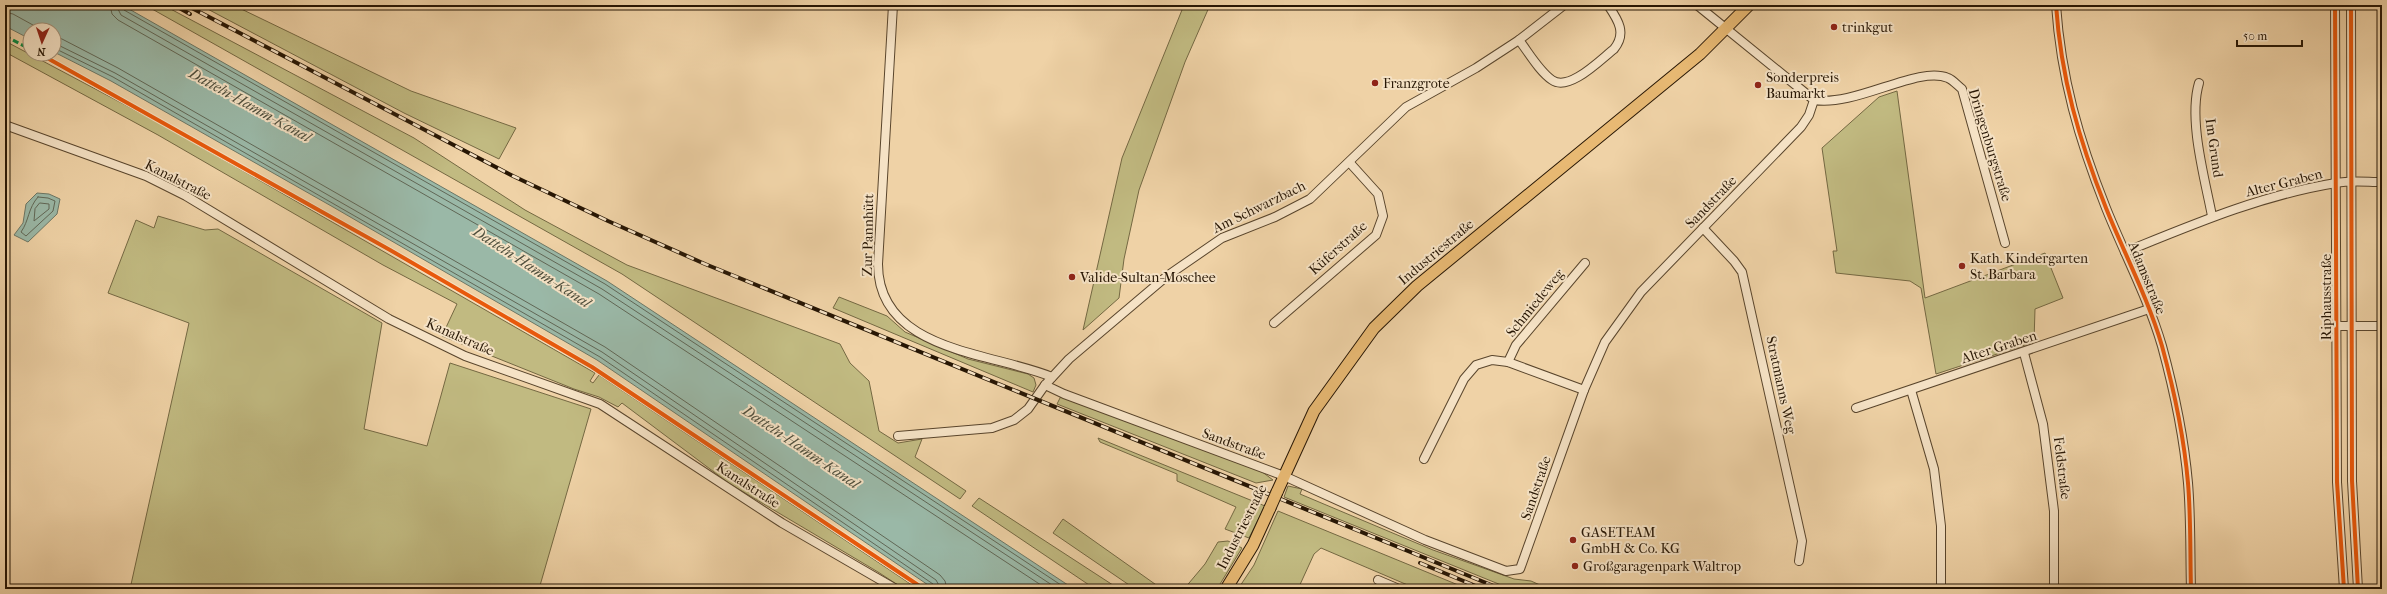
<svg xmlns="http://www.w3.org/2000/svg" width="2387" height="594" font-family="'IM FELL French Canon',serif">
	<rect width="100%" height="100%" fill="#efd2a6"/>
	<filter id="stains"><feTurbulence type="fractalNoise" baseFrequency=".005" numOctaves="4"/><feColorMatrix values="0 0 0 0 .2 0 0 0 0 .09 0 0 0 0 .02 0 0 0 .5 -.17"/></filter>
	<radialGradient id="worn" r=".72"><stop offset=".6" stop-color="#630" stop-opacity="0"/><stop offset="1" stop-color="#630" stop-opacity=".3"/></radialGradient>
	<g fill="#c1ba81" stroke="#746842">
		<polygon points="145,5 163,5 414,138 525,210 627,265 840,344 850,363 869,381 879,431 898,443 922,439 915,457 966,491 960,499 622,274"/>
		<polygon points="200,5 233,5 411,91 516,128 499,159 404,113"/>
		<polygon points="1184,5 1210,5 1185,62 1139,190 1124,259 1119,298 1083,330 1122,158"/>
		<polygon points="5,41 165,126 595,373 590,381 593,383 599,375 918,589 904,589 878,572 730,484 622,403 618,407 599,397 574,389 442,336 457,304 383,265 158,135 5,52"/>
		<polygon points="1897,91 1925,298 2045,253 2063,298 2035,309 2034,342 1936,374 1921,288 1910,281 1836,273 1833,251 1837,251 1822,148 1879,97"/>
		<polygon points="158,216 205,230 218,229 382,323 364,429 427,446 450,363 591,409 539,589 130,589 189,323 108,293 136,220 154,228"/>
		<polygon points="839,297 887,316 905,332 968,359 1028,374 1034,378 1036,385 1033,392 833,308"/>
		<polygon points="1061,396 1261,471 1273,480 1256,483 1057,404"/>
		<polygon points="1098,438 1265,506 1249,538 1225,529 1236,507 1177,481 1177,474 1100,442"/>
		<polygon points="1288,486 1302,489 1300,494 1433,550 1514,579 1531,581 1549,589 1511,589 1284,497"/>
		<polygon points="979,498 1119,589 1095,589 972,506"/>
		<polygon points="1278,511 1468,589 1417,589 1321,548 1314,554 1298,589 1238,589 1254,565"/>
		<polygon points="1063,519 1162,589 1135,589 1053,533"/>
		<polygon points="1228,541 1242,548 1217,589 1184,589 1205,564 1218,542"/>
	</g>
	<g fill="#9ab8a7" stroke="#6c7766">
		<polygon points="5,5 122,5 607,281 1074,589 934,589 597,360 333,207 111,81 54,52 54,30 30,30 30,39 5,26"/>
		<polygon points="37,193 49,194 60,199 57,214 28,242 14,235 23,223 26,204"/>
	</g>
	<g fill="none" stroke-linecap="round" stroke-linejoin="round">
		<g stroke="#606756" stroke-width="1">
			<polyline points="110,5 112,14 118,20 599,294 1047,589"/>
			<polyline points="116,5 121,15 602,289 1058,589"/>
			<polyline points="121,5 124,10 605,284 1067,589"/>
			<polyline points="5,12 13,14 42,30"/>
			<polyline points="54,37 62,39 118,68 605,347 940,575 945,581 947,589"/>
			<polyline points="54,43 115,73 602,352 936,580 941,589"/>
			<polyline points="54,48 113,77 600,357 933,584 936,589"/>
			<path d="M 38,197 L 48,198 L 55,201 L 53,211 L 26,236 L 21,232 C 29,221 28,208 38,197 Z"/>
			<polygon points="40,203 49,204 49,209 34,221 35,209"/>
		</g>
		<g stroke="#59452c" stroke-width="10">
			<g id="minor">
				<path d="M 893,5 L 878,264 C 878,352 992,352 1052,377"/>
				<path d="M 2056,5 C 2061,78 2079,140 2106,208 C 2124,253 2148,298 2162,346 C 2174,390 2184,437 2188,483 C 2191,518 2190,554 2191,589"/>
				<polyline points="2335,5 2337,482 2344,589"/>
				<polyline points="2351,5 2352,481 2358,589"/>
				<path d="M 1519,40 C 1529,53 1539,71 1552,80 C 1569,92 1600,60 1614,49 C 1627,33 1618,20 1608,5"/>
				<path d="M 2199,83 C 2188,120 2205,179 2212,216"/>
				<path d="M 1814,100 C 1856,107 1918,65 1948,78 C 1953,80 1958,86 1962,89 L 2005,243"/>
				<polyline points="5,125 146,176 186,196 389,319 465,356 600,404 782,523 896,589"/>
				<polyline points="1703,228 1734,261 1742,272 1802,541 1799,561"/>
				<path d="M 2125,252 C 2194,224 2262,195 2336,183 C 2351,180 2367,182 2382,182"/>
				<polyline points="1274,323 1376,235 1383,216 1378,194 1350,163"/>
				<polyline points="2337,326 2382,326"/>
				<polyline points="2024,353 2043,424 2054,511 2054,589"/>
				<polyline points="1508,362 1516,345 1585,263"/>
				<polyline points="1045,385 1064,394 1284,476 1425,540 1506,571 1520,569 1584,390 1605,342 1641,292 1801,127 1809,115 1814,100 1697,5"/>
				<polyline points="1911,390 1934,469 1941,526 1941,589"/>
				<polyline points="1856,408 2149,309"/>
				<polyline points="898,436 992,428 1014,420 1028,409 1045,385 1069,359 1167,276 1222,238 1275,217 1310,199 1406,107 1476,68 1519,40 1564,5"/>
				<polyline points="1424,459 1464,379 1476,365 1492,360 1508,362 1584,390"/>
				<polyline points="1378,580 1399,589"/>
			</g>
		</g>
		<g stroke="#271604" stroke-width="13">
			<g id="major">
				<polyline points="1277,492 1314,411 1374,328 1417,286 1700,54 1749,5"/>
				<polyline points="1226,589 1253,545 1270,508"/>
			</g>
		</g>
		<use href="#minor" stroke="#f5e2c5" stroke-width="8"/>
		<use href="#major" stroke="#e8b973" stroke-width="11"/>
		<g stroke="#271604" stroke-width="4">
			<g id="rail">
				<polyline points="174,5 190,14"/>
				<polyline points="186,5 513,176 608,221 705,264 1501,589"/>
				<polyline points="1420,563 1483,589"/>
			</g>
		</g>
		<use href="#rail" stroke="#f5e2c5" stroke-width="2.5" stroke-dasharray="8" stroke-linecap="butt"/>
		<g stroke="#271604" stroke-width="13" stroke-linecap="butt">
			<polyline id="major-bridge" points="1270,508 1277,492"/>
		</g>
		<use href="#major-bridge" stroke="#e8b973" stroke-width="11"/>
		<polyline stroke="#00873e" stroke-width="3" stroke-dasharray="6 3" stroke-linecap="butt" points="5,36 30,49"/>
		<g stroke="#f5e2c5" stroke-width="6">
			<g id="cycleway">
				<path d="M 2056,5 C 2061,78 2079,140 2106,208 C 2124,253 2148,298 2162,346 C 2174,390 2184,437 2188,483 C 2191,518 2190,554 2191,589"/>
				<polyline points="2335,5 2337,482 2344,589"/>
				<polyline points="2351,5 2352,481 2358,589"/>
				<polyline points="40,54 390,250 592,367 924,589"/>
			</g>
		</g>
		<use href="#cycleway" stroke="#e8590c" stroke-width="4"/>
	</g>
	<g fill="#8f2418" stroke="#f5e2c5" stroke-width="1.5">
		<circle cx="1834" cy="27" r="4"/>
		<circle cx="1375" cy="83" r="4"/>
		<circle cx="1758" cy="85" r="4"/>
		<circle cx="1962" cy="266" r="4"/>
		<circle cx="1072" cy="277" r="4"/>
		<circle cx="1573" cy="540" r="4"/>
		<circle cx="1575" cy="566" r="4"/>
	</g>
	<g text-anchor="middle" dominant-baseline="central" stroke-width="4" stroke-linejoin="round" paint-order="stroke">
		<g font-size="14" fill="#271604" stroke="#f5e2c5" text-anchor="start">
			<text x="1842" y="27">trinkgut</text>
			<text x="1766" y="77">Sonderpreis<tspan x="1766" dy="16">Baumarkt</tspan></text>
			<text x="1383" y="83">Franzgrote</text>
			<text x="1970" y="258">Kath. Kindergarten<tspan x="1970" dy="16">St. Barbara</tspan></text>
			<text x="1080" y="277">Valide-Sultan-Moschee</text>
			<text x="1581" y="532">GASETEAM<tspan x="1581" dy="16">GmbH &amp; Co. KG</tspan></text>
			<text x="1583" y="566">Großgaragenpark Waltrop</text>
		</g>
		<g font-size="14" fill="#271604" stroke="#f5e2c5">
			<text transform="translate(1990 145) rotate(73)">Dringenburgstraße</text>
			<text transform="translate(2214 148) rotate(82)">Im Grund</text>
			<text transform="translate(178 180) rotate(27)">Kanalstraße</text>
			<text transform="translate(2284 183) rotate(-14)">Alter Graben</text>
			<text transform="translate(1711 202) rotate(-46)">Sandstraße</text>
			<text transform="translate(1259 207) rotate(-26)">Am Schwarzbach</text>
			<text transform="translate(868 235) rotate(-89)">Zur Pannhütt</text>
			<text transform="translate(1338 248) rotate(-42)">Küferstraße</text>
			<text transform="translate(1436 252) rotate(-40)">Industriestraße</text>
			<text transform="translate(2147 278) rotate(68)">Adamsstraße</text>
			<text transform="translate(2326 297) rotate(-90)">Riphausstraße</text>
			<text transform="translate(1535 303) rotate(-51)">Schmiedeweg</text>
			<text transform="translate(460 337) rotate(24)">Kanalstraße</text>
			<text transform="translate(1999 347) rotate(-18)">Alter Graben</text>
			<text transform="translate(1781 385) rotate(78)">Stratmanns Weg</text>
			<text transform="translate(1234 444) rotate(20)">Sandstraße</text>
			<text transform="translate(2062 468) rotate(83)">Feldstraße</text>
			<text transform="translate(748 485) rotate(33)">Kanalstraße</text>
			<text transform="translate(1536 488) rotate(-71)">Sandstraße</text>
			<text transform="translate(1242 527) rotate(-63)">Industriestraße</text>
		</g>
		<g font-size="15" font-style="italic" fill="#4f4f3d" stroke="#f5e2c5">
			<text transform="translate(250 105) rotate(29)">Datteln-Hamm-Kanal</text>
			<text transform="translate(532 267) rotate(33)">Datteln-Hamm-Kanal</text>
			<text transform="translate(801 447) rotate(34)">Datteln-Hamm-Kanal</text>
		</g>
	</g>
	<rect width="2387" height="594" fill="none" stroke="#efd2a6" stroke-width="20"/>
	<rect x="6" y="6" width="2375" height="582" fill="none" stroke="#271604" stroke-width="2"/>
	<rect x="10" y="10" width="2367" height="574" fill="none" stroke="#271604"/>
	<g transform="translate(42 42) rotate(183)"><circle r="19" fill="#f5e2c5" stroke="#a39078"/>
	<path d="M0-3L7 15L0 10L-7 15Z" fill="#8f2418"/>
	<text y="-6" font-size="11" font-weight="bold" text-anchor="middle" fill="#271604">N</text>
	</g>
	<path d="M2237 40v6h65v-6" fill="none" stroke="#271604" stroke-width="2"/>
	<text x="2243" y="40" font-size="12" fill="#271604" stroke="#f5e2c5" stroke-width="3" paint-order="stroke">50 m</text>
	<rect width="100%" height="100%" filter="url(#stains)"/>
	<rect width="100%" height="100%" fill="url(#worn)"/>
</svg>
